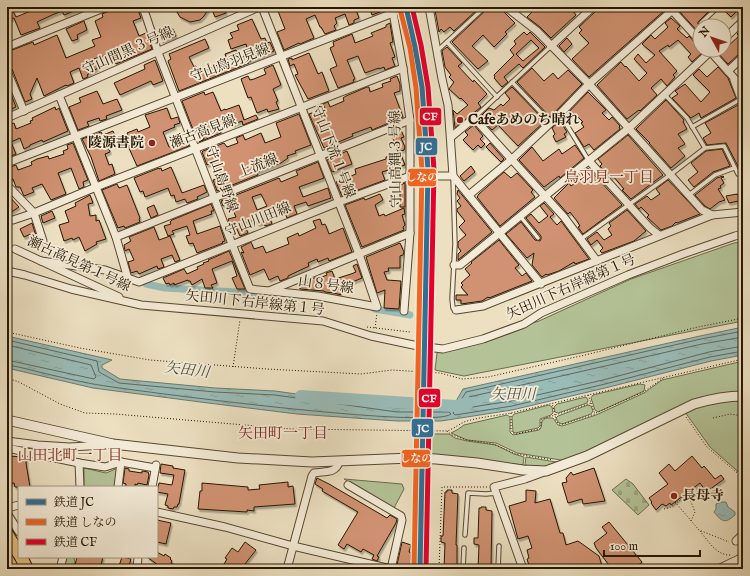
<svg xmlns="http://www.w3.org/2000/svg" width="750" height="576" font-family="'IM FELL English','Noto Serif JP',serif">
	<defs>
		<pattern id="cemetery-stones" width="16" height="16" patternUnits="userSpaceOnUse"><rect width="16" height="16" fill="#b3c397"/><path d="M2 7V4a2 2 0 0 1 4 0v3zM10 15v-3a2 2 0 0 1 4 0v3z" fill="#9aa780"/></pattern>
		<pattern id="water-ripples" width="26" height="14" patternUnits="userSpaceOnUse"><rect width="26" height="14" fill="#9abcb8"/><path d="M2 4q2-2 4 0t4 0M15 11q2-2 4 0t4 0" fill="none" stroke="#85a19c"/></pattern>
		<filter id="shadow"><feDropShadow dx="1.5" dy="2.5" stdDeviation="0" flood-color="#0004"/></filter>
	</defs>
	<rect width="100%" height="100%" fill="#ece0c1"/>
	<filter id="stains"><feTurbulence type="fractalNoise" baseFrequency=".005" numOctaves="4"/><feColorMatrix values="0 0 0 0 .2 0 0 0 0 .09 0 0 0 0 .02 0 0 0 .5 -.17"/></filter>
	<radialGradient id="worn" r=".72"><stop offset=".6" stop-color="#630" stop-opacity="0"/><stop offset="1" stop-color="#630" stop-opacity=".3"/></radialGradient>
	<g fill="#b3c397" stroke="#6c6c4c">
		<polygon points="743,242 743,321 464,376 435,370 437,353 539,321 631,279 734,243"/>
		<polygon points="739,362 743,363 743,392 731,392 705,397 586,454 563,462 561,460 517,453 496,443 467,440 451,433 457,430 464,425 507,415 510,417 510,432 513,435 539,430 541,428 542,421 546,418 553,418 558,425 562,426 596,415 644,393 662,380"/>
		<polygon points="640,384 645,385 644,391 598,412 595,410 591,398 593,395"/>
		<polygon points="586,397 588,400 587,403 558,413 555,412 554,407 557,404"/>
		<polygon points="743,399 743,476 710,447 685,412 709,402"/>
		<polygon points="549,405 552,407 553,413 551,415 540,419 540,426 538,428 515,433 513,432 512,417 514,414"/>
		<polygon points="588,405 591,406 593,411 591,414 562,424 558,422 556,418 558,416"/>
		<polygon points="430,434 449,434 455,438 467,441 496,445 514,454 524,457 523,465 430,455"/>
		<polygon points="526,457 556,462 561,463 543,467 525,465"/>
		<polygon points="84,468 106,473 118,468 115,487 84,487"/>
		<polygon points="344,479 402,484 404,489 394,508"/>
		<polygon points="67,557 75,558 74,560 75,561 73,569 64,569"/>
	</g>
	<polygon fill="url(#cemetery-stones)" stroke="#6c6c4c" points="626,479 633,484 649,505 638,515 612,490"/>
	<g fill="url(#water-ripples)" stroke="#6c7a6f">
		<polygon points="743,327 743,355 711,361 605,388 512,410 441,421 397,421 297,414 208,403 93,388 7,368 7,336 112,360 102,365 102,368 120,379 215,388 275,391 397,408 452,408 463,389 700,336"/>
		<path d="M 721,502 L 726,502 L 728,507 L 735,512 L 735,515 C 725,524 722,522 714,512 L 716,509 L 716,504 Z"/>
	</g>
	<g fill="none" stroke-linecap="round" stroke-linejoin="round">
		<g stroke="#60695c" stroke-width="1">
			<polyline points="743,331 701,339 466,392 453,413 455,415 512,406 605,384 710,357 743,351"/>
			<polyline points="743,337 702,344 469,397 464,406 466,408 511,401 603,380 709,352 743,346"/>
			<path d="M 7,340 L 97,361 L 99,372 L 119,383 L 215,392 L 275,395 L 397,412 L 449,412 L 451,414 C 433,430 134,391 93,384 C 72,380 51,375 31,370 C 23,368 15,366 7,365"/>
			<polyline points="7,345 91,365 96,377 94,379 7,360"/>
		</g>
		<g stroke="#9abcb8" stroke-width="7">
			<polyline points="146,284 165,288 255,293"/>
			<polyline points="375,309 410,315"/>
		</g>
		<polyline stroke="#9abcb8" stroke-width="12" points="301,396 455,406 468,403"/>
	</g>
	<g fill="#d09272" stroke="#261601" fill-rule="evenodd" filter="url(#shadow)">
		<polygon points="7,7 11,7 16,17 33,10 32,7 84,7 64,15 62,11 52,15 37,22 40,28 21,35 14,18 7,21"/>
		<polygon points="119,7 137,7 141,18 133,21 139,36 146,33 152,49 116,64 112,53 94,59 98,68 87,75 88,77 83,79 79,68 70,72 74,83 67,86 66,85 44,96 37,78 30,94 32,99 25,102 12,69 7,66 7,52 33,42 34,45 57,35 66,58 78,53 95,46 92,40 101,37 95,21 103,17 102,14"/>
		<polygon points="174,7 210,7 204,16 200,20 190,22 180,17"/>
		<polygon points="211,7 224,7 226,13 215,17"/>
		<polygon points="282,7 294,7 296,10 303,7 355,7 359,18 354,20 354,23 349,25 345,14 335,18 337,23 334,26 336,30 325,34 321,27 320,27 315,15 306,19 314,38 300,44 299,43 284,50 277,32 285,29 278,11 280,10 279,8"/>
		<polygon points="369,7 378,7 380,12 372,15"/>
		<polygon points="438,7 480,7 454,31 450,27 444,32 441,29 439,32 435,10"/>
		<polygon points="488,7 499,7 515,23 505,32 507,34 494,47 483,35 472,46 488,61 478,69 452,42 487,9"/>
		<polygon points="537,7 577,7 573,11 576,15 551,38 540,27 527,17"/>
		<polygon points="598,7 649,7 652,9 654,7 664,7 665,10 589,77 572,59 589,43 579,33 582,30 579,27 596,11"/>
		<polygon points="681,7 713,7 698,22 698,24 700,26 700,34 679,11"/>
		<polygon points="721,7 741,7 731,17"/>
		<polygon points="671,18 680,26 677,29 687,38 689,36 696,44 700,46 700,50 704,51 692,62 688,57 691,54 678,40 669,47 668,45 659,51 677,71 673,75 675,77 667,86 661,79 651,88 657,95 640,111 639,110 627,119 597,85 621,62 625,67 626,66 639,81 647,73 634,59 638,54 646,63 655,55 642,44 651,35 655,39 668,27 665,23"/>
		<polygon points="252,19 261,39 265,38 267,43 270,42 274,51 248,62 249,63 237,68 179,91 168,61 171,59 169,54 205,39 209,48 189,57 194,67 196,66 199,73 227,61 225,54 236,50 239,58 249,54 246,44 231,49 228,40 233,38 230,33 239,30 237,25"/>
		<polygon points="84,21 87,30 77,35 78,39 72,41 66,29"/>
		<polygon points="390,23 393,42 390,43 395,57 392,58 395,66 385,70 384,67 379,69 379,68 365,73 358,56 347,60 355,79 353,80 354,82 338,88 330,69 337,66 330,48 334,46 333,42 352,34 355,43 373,36 371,33 386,27 386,25"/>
		<polygon points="743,28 743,52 740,53 728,64 718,53 722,50 724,50 724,44 727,47 739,36 737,34"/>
		<polygon points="173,29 176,36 162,41 159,34"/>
		<path d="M 524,32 L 527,35 L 530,32 L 545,47 L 523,68 L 519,64 L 504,77 L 508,82 L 502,87 L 494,78 L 495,77 L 494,75 L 514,55 L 510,50 L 516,44 L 514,41 ZM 531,40 L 539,48 L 523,61 L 516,54 Z"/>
		<polygon points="567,38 572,44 564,52 559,46"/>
		<polygon points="447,47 462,63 458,66 473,82 474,80 487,94 478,103 481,107 455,128 453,110 457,114 468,105 461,98 460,99 449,89 454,82 449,77 451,75 445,67 442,51"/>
		<polygon points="309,53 318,74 322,72 329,91 308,99 295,75 298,74 294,64 290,66 288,59 292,58 292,60"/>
		<polygon points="155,60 163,81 153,85 151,81 120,95 114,83 145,69 144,65"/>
		<polygon points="273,65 281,85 273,89 278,101 276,102 279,109 268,112 267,109 257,113 251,97 248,98 241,79 248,76 250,80 254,79 266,74 264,69"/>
		<polygon points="718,67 728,78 736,98 701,118 699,113 691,118 672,98 678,94 675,91 685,84 701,102 710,92 693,75 699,69 707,77"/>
		<polygon points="532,68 544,81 553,73 558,79 568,70 582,84 550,117 517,82"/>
		<polygon points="397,76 400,84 400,91 394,93 403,117 372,130 371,127 352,134 353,136 324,148 309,114 325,108 323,104 328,102 330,107 344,101 343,98 346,96 367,87 369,87 370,92 383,87 382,84 391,81 390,79"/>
		<polygon points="7,84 16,107 7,111"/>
		<polygon points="512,87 545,121 518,146 498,125 492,130 480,117 489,108 494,110 501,104 503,106 510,99 505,93"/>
		<polygon points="97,91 103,104 117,99 122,110 106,116 107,119 100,121 99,118 87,122 89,126 78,130 69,107 81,102 79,98"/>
		<polygon points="204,92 205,95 213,92 221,111 225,109 225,110 239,105 244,120 256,115 258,119 243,125 242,121 232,125 230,120 218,125 221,133 199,142 204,139 201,129 194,132 182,101"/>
		<polygon points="588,92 606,110 602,113 609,120 612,117 620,126 619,127 620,129 594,150 589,144 584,147 575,133 584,127 581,123 583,122 574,113 567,119 565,116"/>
		<polygon points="666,100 684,120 683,122 687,129 678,134 685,144 678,148 685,156 671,168 649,143 650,143 636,129"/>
		<polygon points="738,105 740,108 743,109 743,169 740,170 726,143 707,145 703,138 711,133 705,123"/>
		<polygon points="55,107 56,110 59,108 68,131 43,142 42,140 30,145 30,146 24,149 20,138 11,142 16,154 8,157 7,125 14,123 16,129 31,123 30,121 33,120 32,118"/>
		<polygon points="167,108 171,119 178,117 180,123 174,125 175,127 163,132 169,147 187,141 189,146 137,166 128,146 131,145 127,133 137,129 138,132 150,127 145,115"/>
		<polygon points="299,114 311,145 295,151 296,153 287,156 288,158 281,163 257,172 258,175 217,191 213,180 220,178 216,168 214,169 212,163 207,165 202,152 203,151 224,143 227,147 238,143 236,138 243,135 245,140 261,133 265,143 281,137 276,123"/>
		<polygon points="560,121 567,132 564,134 566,137 556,142 553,136 555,134 552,128"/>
		<polygon points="474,125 483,136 480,139 485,144 481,148 478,145 473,150 463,140 468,135 465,132"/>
		<polygon points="399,130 401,130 404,137 401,138 405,147 404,150 398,152 391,133"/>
		<polygon points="113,131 118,143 108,147 110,152 105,154 109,165 112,164 115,174 99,181 91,157 82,139 101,132 103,135"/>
		<polygon points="628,135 663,175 631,199 622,190 624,189 613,176 611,178 600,166 602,164 598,159"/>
		<polygon points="73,143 88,180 83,182 84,187 79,189 71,168 58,173 66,194 51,200 42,184 32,188 34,192 24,196 20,187 16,187 13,179 10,180 7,174 7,168 16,165 18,170 32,165 31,162 37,159 48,156 49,159 64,154 63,151 68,149 67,145"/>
		<polygon points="490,143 504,159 501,162 486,147"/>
		<polygon points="575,145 584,158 560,178 559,176 544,187 519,160 532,147 543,161 559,149 562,154"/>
		<polygon points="722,149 730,166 713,172 694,187 688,180 698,172 691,163 706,151"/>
		<polygon points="347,151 352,164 332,172 327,160"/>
		<polygon points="400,152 405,165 382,172 385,180 342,196 336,182 356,174 355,169 386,159 386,157"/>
		<path d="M 318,162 L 324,178 L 299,187 L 303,197 L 328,188 L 331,198 L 308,206 L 306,202 L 294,206 L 297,214 L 287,218 L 284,210 L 280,211 L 279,209 L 268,213 L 272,224 L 265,226 L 263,222 L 258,224 L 256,219 L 244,224 L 248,233 L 240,236 L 234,223 L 230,224 L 228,219 L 236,217 L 230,203 L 223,206 L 221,201 L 279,178 L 281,182 L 298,175 L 296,171 ZM 261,194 L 267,206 L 257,210 L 252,197 Z"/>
		<polygon points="471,166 475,172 464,181 460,176"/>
		<polygon points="171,167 182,193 204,185 207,192 197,197 198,199 187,203 185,199 176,202 174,195 171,196 168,188 145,197 143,191 140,192 134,178 159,168 159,169 161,168 162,171"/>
		<polygon points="588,168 622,205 583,234 578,227 580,226 577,221 570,212 568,214 554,198 569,183 571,186 579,180 577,177"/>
		<polygon points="504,172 511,178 517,173 533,190 531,192 535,197 500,226 477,197 479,194"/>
		<polygon points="723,176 724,177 721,178 724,183 720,186 721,188 718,189 725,200 719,202 710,209 705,206 695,195 717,178"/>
		<polygon points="668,180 700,214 677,223 676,222 672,226 661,230 647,217 649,215 641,207 639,209 635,204 647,196 651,200 660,194 656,189"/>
		<polygon points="405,183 405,207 400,207 400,185"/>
		<polygon points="117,184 119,188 127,185 140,218 139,219 140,222 125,228 124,226 118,228 102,190"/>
		<polygon points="458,190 492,232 458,260 458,254 461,251 458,247 458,242 466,235 459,227 465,221 457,211 457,209 461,206 457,201 460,198 457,194"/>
		<polygon points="7,194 19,207 7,215"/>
		<polygon points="380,194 383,200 375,205 379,216 384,214 385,216 404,208 405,214 402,215 405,225 403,227 404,230 362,247 345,205 364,198 365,200"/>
		<polygon points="737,194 737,195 743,194 743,200 729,203 726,196"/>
		<polygon points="90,195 93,203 88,204 90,216 96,215 96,221 99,220 106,239 96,242 97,244 85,251 79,237 73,240 72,238 64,241 59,225 69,222 65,211 76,206 75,203"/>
		<polygon points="544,203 554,214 550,217 557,225 561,221 589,259 575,264 574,262 559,271 547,275 546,274 542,277 532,265 534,253 527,258 506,234 521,222 535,240 540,241 541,239 541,236 526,218 531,214 539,223 548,216 540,206"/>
		<polygon points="211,204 214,211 211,211 212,214 193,221 197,234 220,226 225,241 222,242 223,243 197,253 193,243 189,244 186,236 190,235 187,226 172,231 174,234 168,236 164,226 171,224 170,222 172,220"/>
		<polygon points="154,205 158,215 151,218 147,208"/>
		<polygon points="627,210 646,231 634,241 602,253 600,251 603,248 597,240 591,245 587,239 597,232 604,240 612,235 608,229 611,226 609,223"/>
		<polygon points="52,211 55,218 43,223 41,216"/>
		<polygon points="320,219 322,225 325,224 326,226 329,234 343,228 352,252 329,261 328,258 318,262 317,259 308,263 309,266 288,276 288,278 280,281 278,276 269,280 264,269 250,275 241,252 244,253 241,247 251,242 254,249 263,246 266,253 289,244 287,238 298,233 299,236 316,228 313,221"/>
		<polygon points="32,223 38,242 37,243 35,236 32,237 31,234 24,237 20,229"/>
		<polygon points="154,227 159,240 170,236 180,260 175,262 172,255 161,259 164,267 158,269 157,266 139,274 137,271 131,273 128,262 134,260 129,249 125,251 124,245 131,241 129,237"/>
		<polygon points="499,240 519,265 515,268 522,276 526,273 532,281 489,298 488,297 482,301 461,304 461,300 456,300 456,295 468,295 461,287 463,285 461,283 470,275 465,269 472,263 471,262"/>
		<polygon points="400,243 404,252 403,255 400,256 400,268 388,268 389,271 384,272 387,280 401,281 399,309 384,308 385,290 377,293 366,257"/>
		<polygon points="229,251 245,289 237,289 232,278 237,276 232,261 212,269 217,283 211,285 213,288 205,288 202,279 192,285 190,281 188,281 188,280 174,285 174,283 170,285 169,283 166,284 163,278 184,269 187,274 198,269 197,267 204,264 203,263 209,261 208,260"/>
		<polygon points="357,264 362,278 338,288 341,295 334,293 325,292 324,291 300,289 299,286 312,280 312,279 317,277 317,279 327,275 326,273 332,271 335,279 351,274 356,272 353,266"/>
		<polygon points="7,456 27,457 26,463 30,487 15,487 14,483 7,484"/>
		<polygon points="692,456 702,468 704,466 715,479 721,475 724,479 709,490 707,488 705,490 700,483 671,505 670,503 666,506 662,504 656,510 651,503 652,502 649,498 668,484 659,473 669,464 675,471"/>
		<polygon points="161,464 173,466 173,468 185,470 179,504 178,504 177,507 174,507 173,509 168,508 168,506 165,505 168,494 157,492 159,483 172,485 174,475 160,473"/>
		<polygon points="125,468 129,469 129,471 142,473 142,471 148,472 149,475 147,485 138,483 137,485 135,484 135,487 126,487 126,484 123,483"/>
		<polygon points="594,468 605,501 583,504 582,499 568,503 562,483 567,482 566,478 571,472 573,475"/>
		<polygon points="317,478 329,484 387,518 390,515 397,519 396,523 377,556 379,557 377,561 372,559 374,555 363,549 361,552 347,544 344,549 338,545 358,512 322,491 323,489 315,484"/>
		<polygon points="288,482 288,487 293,486 295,504 254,507 254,511 247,510 247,512 198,509 200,491 202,491 202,483 248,487 248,490 260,489 259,485"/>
		<polygon points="447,490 452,490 452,493 458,494 456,545 457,545 457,569 444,569 445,543 441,542 441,536 443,536 445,492 447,492"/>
		<polygon points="526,490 536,491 535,503 550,499 560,533 563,533 566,545 578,541 599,556 603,569 530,569 527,559 529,558 527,550 532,548 528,536 518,539 509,506 526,501"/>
		<polygon points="481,507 486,507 486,510 492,511 491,569 478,569 479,545 474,544 474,538 478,538 479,508 481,508"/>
		<polygon points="157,520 171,523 166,544 157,542"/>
		<polygon points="609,522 642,562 634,569 612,569 596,548 594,543 607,533 602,527"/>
		<polygon points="245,542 256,550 241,569 221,569 227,559 225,558 232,548 238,552"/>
		<polygon points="402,542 411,545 409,552 411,553 410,569 397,565"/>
		<polygon points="157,552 164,556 165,554 171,558 170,559 172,561 171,563 180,569 162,569 157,566 158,565 147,557 157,557"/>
		<polygon points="77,557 103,557 100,569 74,569"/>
		<polygon points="122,557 131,559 128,569 118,569"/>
	</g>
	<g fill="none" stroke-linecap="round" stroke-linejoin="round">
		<polyline stroke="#c4b89b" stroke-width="7" stroke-dasharray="7 3.5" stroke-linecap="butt" points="7,247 15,249"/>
		<g stroke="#584831" stroke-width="5.5">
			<g id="service">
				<polyline points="701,23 718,7"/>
				<polyline points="447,42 497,97"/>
				<polyline points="437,51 485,7"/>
				<polyline points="512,82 550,122"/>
				<polyline points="665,95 687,118 705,148"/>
				<polyline points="560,114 589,161"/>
				<polyline points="474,118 551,46"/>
				<polyline points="692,127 741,99"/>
				<polyline points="453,177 455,244 452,299 453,308 456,310"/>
				<polyline points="689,195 715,175 734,168"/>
				<polyline points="520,216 538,238"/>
				<polyline points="581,239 670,175 705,148 724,146 738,174 743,172"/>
				<polyline points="465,535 468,493 486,494 496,493"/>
				<polyline points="463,569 464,548"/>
				<polyline points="498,569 499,546"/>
			</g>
		</g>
		<g stroke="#584831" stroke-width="9">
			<g id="minor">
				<polyline points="143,7 159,55 232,244 250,289 269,291 410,233"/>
				<polyline points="262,7 359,254 377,307 318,296 270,291"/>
				<polyline points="392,7 403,68 410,120 410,233 404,311"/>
				<polyline points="429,7 442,79 448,105 453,176"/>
				<polyline points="506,7 537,31 589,84 702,210 712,215"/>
				<polyline points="669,7 700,41"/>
				<polyline points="724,39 743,21"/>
				<polyline points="551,46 593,7"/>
				<polyline points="7,47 106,7"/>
				<polyline points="709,50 743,88"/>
				<polyline points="7,71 24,111"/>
				<polyline points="728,71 743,57"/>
				<polyline points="734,80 743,104"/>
				<polyline points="59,95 116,237 128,279"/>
				<polyline points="7,118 259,7"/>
				<polyline points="451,137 474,118 564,217 597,261"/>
				<polyline points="589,161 650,228 659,235"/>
				<polyline points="7,163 393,13"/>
				<polyline points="7,185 34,213 43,241"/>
				<polyline points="469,195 511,160 560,114 589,84 676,7"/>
				<polyline points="13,220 34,213 96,187 403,68"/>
				<polyline points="116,237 410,120"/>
				<polyline points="15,249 119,297"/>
				<polyline points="41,261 105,270 139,282 339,202 410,176 453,176 541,284"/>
				<polyline points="454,265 460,265 629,128 712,50"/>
				<polyline points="7,271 25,275 71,289 141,305 323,321 371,336 418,346 443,349 483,339 524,324 541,313 628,275 683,254 735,236 743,234"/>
				<polyline points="456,310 483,306 712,215 743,212"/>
				<polyline points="7,441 38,445 69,447 107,445"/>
				<polyline points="7,448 79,463 80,487"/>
				<polyline points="79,463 105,467 121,462 155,468"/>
				<polyline points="348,485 401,516 402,520 391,569"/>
				<polyline points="118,487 121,462"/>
				<polyline points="152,487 156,465"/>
				<polyline points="7,508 19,505"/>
				<polyline points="157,512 225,527 293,546 391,569"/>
				<polyline points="7,513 19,532"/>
				<polyline points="736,541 743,534"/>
				<polyline points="60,569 63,557"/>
				<polyline points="137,569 138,557"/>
				<path d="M 287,569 L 312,476 L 314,473 C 324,471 336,474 339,462"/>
				<polyline points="523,569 494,487 525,479 544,472"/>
				<polyline points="718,569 743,557"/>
			</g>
		</g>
		<g stroke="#584831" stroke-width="11">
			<path id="tertiary" d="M 7,420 L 113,444 L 238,458 L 312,462 L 411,458 L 436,459 L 477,463 L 523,470 L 546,471 L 587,456 L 694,404 C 711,399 726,396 743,396"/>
		</g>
		<g stroke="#261601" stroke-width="14">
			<g id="trunk">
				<polyline points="7,534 19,554"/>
				<polyline points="21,557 27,569"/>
				<polyline points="7,559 13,569"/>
			</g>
		</g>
		<g stroke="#261601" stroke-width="1" stroke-dasharray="1 2" stroke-linecap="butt">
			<polyline points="254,296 254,307"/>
			<polyline points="367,327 410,332"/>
			<polyline points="375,328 377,313"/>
			<polyline points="7,332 80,348 150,360 267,369 361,374 392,370 440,373 462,379 488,377 585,355 698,327 743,318"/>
			<polyline points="233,367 240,320"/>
			<path d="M 7,378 L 19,382 L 60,404 L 85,413 L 115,414 L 292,429 L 447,431 C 453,429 458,425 464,422 C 479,417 495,416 511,413 L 743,359"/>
			<polyline points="588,395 591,403 555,415 556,421 559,424 563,424 595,414 591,403"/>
			<polyline points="511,413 511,430 513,433 516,434 539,429 541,427 541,422 542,419 555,415 552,403"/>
			<polyline points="596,413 643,392 665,377"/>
			<polyline points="686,417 707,447 743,478"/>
			<polyline points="713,418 730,414 743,416"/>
			<polyline points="447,431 452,435 467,440 493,444 516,454 553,460"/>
			<polyline points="737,472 743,464"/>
			<polyline points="675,502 699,530 729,542"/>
			<polyline points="664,509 671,507 688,494 695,512 691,521"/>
			<path d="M 700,531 C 708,541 717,556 731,555"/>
			<polyline points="439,569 442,487 488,487"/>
		</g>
		<use href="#service" stroke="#f3ebd7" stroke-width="3.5"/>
		<use href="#minor" stroke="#f3ebd7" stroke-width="7"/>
		<use href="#tertiary" stroke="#f3ebd7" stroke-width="9"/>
		<use href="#trunk" stroke="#e6c080" stroke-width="12"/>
		<g stroke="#f3ebd7" stroke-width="8">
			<polyline id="rail-1" points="406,7 415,47 422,87 428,170 420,569"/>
		</g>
		<g stroke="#f3ebd7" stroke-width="8">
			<polyline id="rail-2" points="400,9 410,48 416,88 422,170 414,569"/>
		</g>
		<g stroke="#f3ebd7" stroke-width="8">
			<polyline id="rail-3" points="412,7 421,45 428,87 434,170 426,569"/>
		</g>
		<use href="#rail-1" stroke="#307097" stroke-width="5"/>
		<use href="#rail-2" stroke="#f26522" stroke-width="5"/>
		<use href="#rail-3" stroke="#e4002b" stroke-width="5"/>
	</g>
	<g fill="#8f2418" stroke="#f3ebd7" stroke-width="1.5">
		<circle cx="460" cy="120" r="4"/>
		<circle cx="152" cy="143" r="4"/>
		<circle cx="674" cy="496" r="4"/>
	</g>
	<g text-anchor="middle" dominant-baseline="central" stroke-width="3.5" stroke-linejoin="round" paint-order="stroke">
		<g font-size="14" fill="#261601" stroke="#f3ebd7">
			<text transform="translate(128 51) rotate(-24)">守山間黒３号線</text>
			<text transform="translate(230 63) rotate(-21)">守山鳥羽見線</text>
			<text transform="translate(203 132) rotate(-21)">瀬古高見線</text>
			<text transform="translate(333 152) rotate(69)">守山下流１号線</text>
			<text transform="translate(396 159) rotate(-91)">守山高縄３号線</text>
			<text transform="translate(258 166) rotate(-22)">上流線</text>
			<text transform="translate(221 179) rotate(70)">守山島野線</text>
			<text transform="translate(258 220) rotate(-22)">守山川田線</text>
			<text transform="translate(79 264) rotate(25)">瀬古高見第１号線</text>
			<text transform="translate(326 285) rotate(8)">山８号線</text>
			<text transform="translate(571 287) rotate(-24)">矢田川下右岸線第１号</text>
			<text transform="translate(255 303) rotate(6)">矢田川下右岸線第１号</text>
		</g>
		<g font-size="14" font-weight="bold" fill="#261601" stroke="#f3ebd7" text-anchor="start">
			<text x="468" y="120">Cafeあめのち晴れ</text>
			<text x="144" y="143" text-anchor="end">陵源書院</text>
			<text x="682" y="496">長母寺</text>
		</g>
		<g font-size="15" fill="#7a1f14" stroke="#f3ebd7">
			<text x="609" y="177">鳥羽見一丁目</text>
			<text x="283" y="433">矢田町一丁目</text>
			<text x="70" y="455">山田北町一丁目</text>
		</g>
		<g font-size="15" font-style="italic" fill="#4f5041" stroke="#f3ebd7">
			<text transform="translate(187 370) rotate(7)">矢田川</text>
			<text x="513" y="394">矢田川</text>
		</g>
	</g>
	<g stroke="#f3ebd7" stroke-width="1.5">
		<rect x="419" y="107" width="23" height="19" rx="4" fill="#e4002b"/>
		<rect x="415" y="137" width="23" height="19" rx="4" fill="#307097"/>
		<rect x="407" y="168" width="30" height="19" rx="4" fill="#f26522"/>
		<rect x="418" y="388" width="23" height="20" rx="4" fill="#e4002b"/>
		<rect x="411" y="418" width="23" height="20" rx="4" fill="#307097"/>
		<rect x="401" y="449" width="30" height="19" rx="4" fill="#f26522"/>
	</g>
	<g font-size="11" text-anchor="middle" font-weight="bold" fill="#fff">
		<text x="430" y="120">CF</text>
		<text x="426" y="150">JC</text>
		<text x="422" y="181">しなの</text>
		<text x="429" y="402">CF</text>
		<text x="423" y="432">JC</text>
		<text x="416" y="462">しなの</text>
	</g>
	<rect width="750" height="576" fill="none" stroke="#ece0c1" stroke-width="24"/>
	<rect x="8" y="8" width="734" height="560" fill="none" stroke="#261601" stroke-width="2"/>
	<rect x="12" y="12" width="726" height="552" fill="none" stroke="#261601"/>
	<rect x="18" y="486" width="140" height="72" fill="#f3ebd7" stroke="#a19681"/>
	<rect x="26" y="499" width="20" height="6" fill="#307097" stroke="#a19681"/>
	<text x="54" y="506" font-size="12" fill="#261601">鉄道 JC</text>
	<rect x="26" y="519" width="20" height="6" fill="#f26522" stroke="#a19681"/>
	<text x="54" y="526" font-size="12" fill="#261601">鉄道 しなの</text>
	<rect x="26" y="539" width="20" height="6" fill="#e4002b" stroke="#a19681"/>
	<text x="54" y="546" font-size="12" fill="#261601">鉄道 CF</text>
	<g transform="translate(712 38) rotate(310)"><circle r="19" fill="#f3ebd7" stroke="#a19681"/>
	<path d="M0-3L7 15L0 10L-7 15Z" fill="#8f2418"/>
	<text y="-6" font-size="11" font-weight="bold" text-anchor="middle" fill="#261601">N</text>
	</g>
	<path d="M604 550v6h96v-6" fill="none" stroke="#261601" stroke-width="2"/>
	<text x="610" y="550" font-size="12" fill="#261601" stroke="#f3ebd7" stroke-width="3" paint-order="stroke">100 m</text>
	<rect width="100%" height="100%" filter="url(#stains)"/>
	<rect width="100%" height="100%" fill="url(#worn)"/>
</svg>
